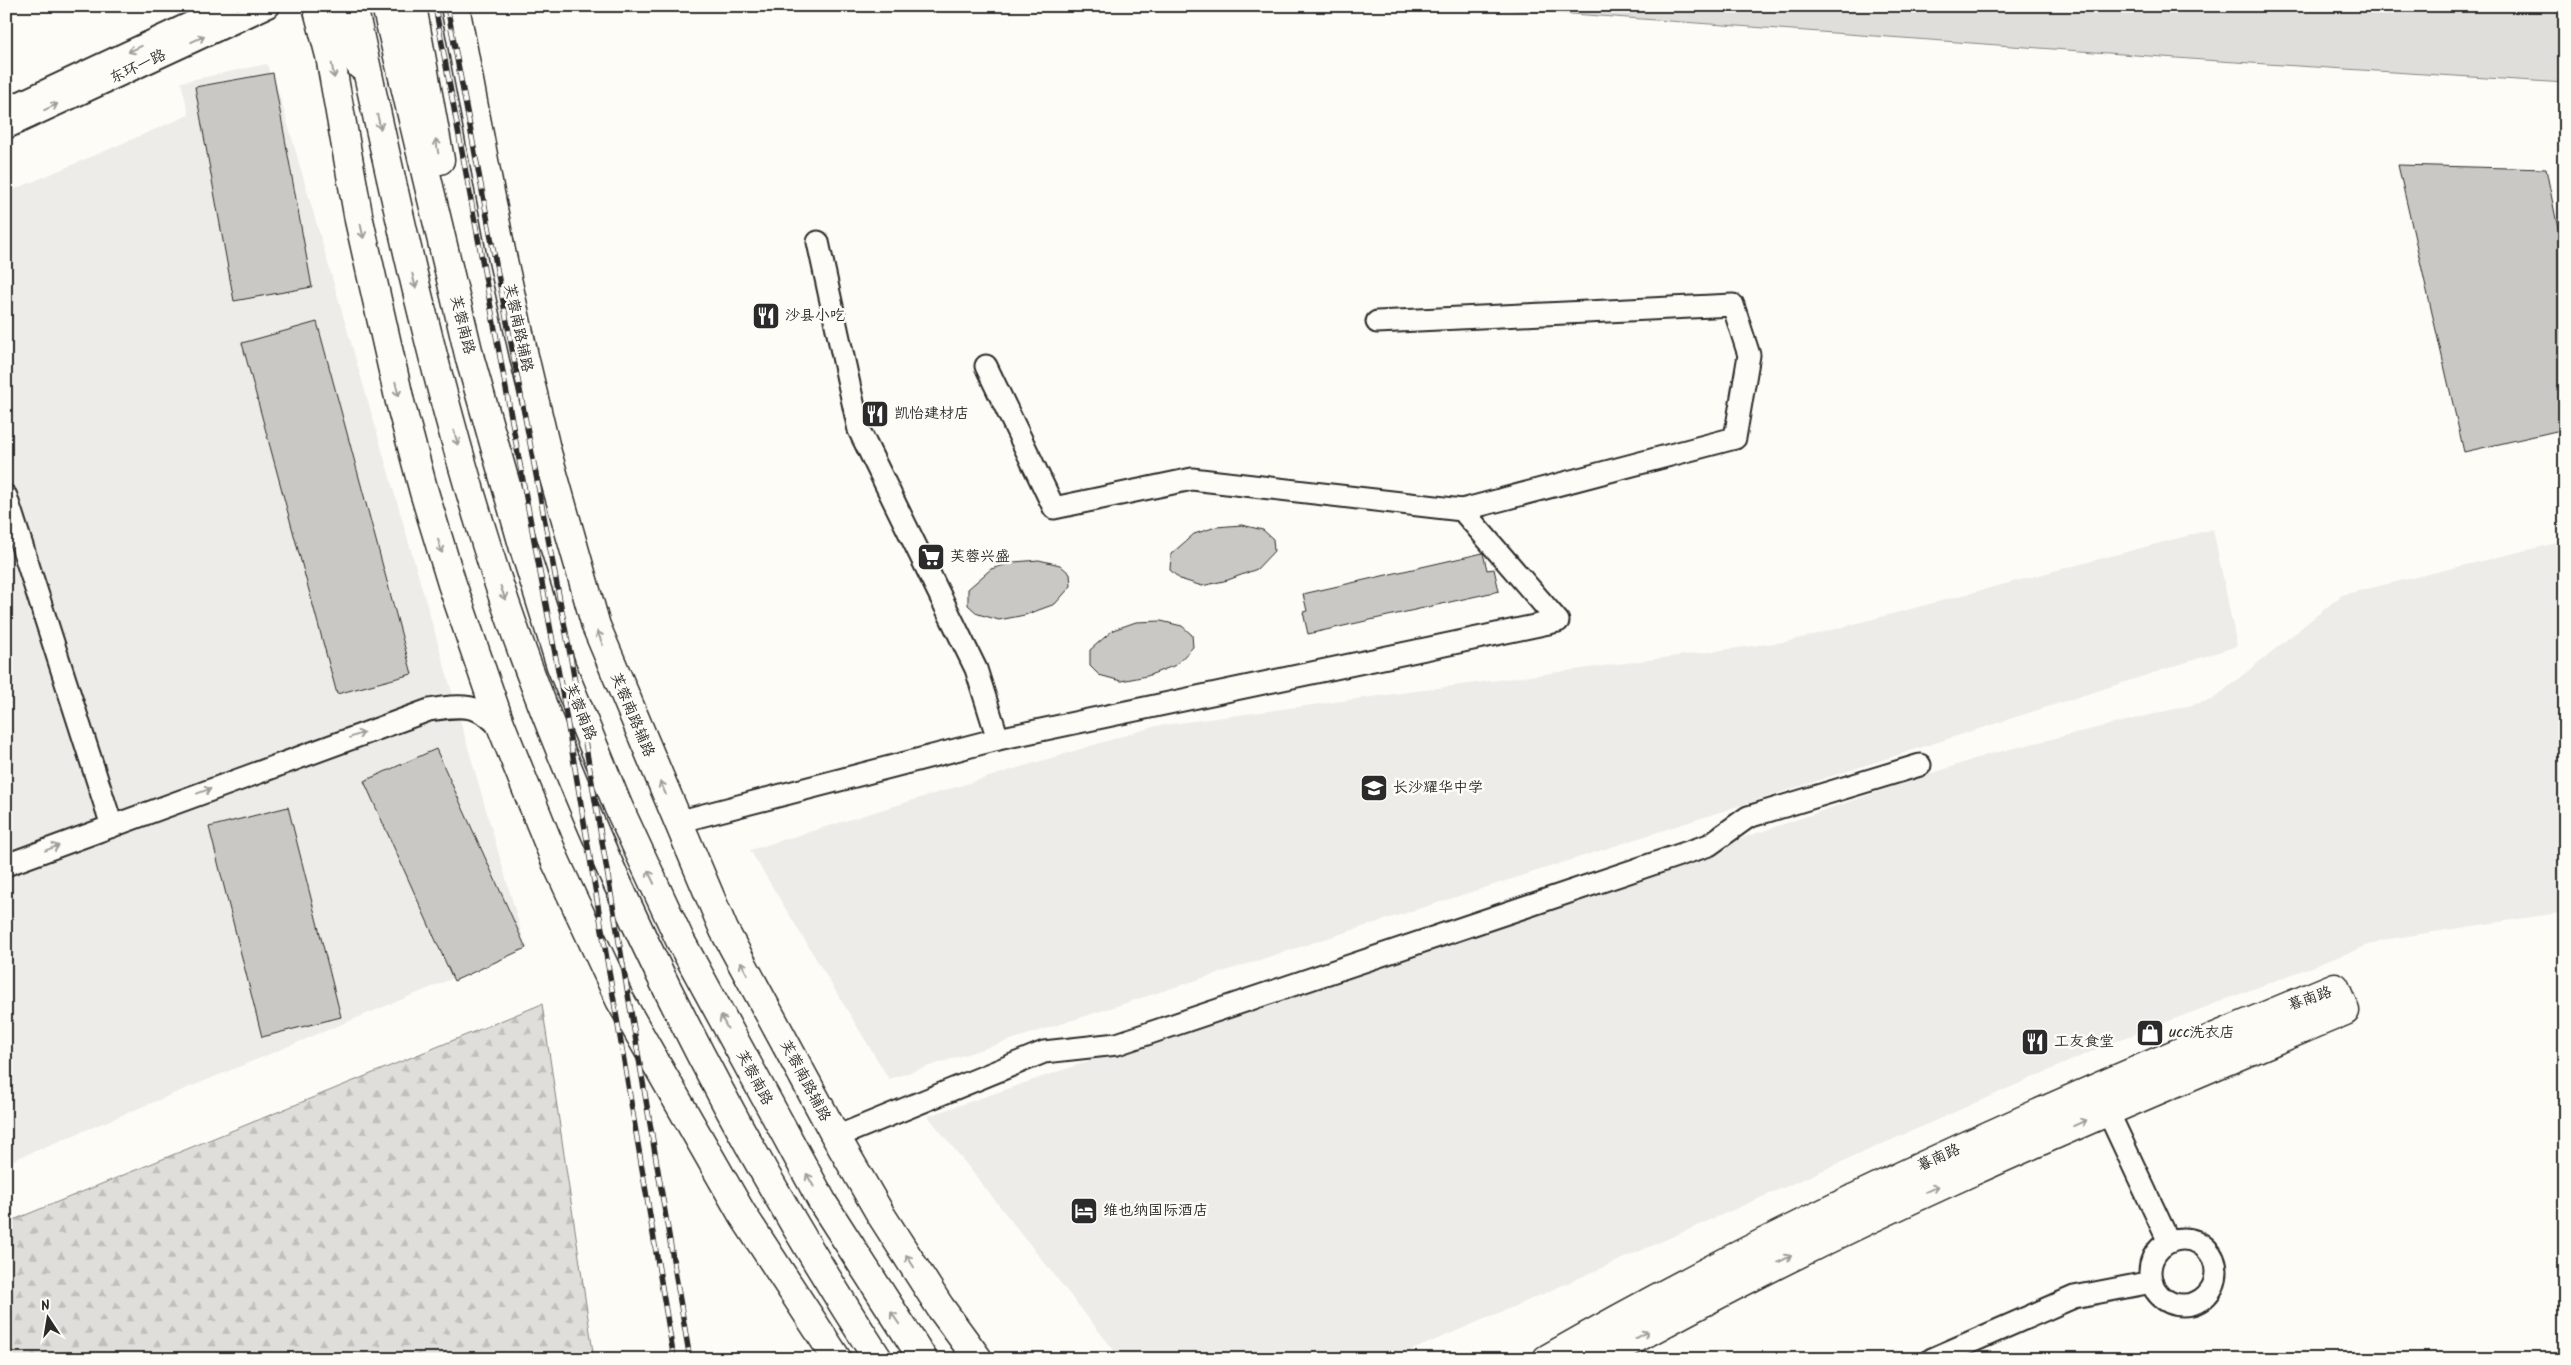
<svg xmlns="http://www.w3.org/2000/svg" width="2571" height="1365" font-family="Kalam,'LXGW WenKai TC',sans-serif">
	<defs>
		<pattern id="forest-firs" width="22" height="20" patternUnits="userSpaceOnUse" patternTransform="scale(1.25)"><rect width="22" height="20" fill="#dfdeda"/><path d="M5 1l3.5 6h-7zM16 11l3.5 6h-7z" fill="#c0bfbb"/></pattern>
	</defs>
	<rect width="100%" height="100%" fill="#fdfcf7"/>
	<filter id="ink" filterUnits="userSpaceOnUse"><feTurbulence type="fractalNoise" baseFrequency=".02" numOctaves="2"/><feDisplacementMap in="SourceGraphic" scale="10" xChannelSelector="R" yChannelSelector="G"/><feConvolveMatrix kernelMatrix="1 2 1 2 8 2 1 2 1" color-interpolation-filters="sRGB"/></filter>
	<g filter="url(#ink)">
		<g fill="#edece8">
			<polygon points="267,64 270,74 273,73 526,948 6,1163 6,193 189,115 181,82"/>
			<polygon points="2213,529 2237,646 889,1079 750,850 1156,726 1790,641"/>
			<polygon points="2565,541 2565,912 2382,940 2111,1043 1529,1300 1391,1359 1130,1359 1117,1354 928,1116 1986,755 2212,700 2342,595"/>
		</g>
		<polygon fill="url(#forest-firs)" stroke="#858482" points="542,1004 594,1359 6,1359 6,1223"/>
		<polygon fill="#dfdeda" stroke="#858482" points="1463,6 2565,6 2565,83 2204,60"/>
		<g fill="#c9c8c4" stroke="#2b2b2b">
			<polygon points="273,73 312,287 234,301 195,87"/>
			<polygon points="2398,165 2546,169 2565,264 2565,429 2464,452"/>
			<polygon points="317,322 412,674 337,694 242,343"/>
			<polygon points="1242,525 1263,530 1273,539 1274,551 1257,569 1228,580 1202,586 1180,579 1170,570 1171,554 1194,534 1216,527"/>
			<polygon points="1483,553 1487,570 1494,569 1499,591 1308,634 1303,612 1307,611 1303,594"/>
			<polygon points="1039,560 1060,565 1070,574 1071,586 1055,604 1025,615 999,620 978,614 968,605 968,589 991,569 1014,562"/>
			<polygon points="1161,621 1182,626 1192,635 1193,647 1176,665 1147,676 1121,681 1099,675 1090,666 1090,650 1113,630 1136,622"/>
			<polygon points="436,749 526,948 454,981 364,781"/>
			<polygon points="288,807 341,1017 262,1037 209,827"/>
		</g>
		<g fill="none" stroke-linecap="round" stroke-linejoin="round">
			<g stroke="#2b2b2b" stroke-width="25">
				<g id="minor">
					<polyline points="6,109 227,6"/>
					<polyline points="6,128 269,6"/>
					<polyline points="818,242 859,430 976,669 998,739"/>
					<polyline points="1377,322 1733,305 1749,355 1735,438 1462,510"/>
					<polyline points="6,496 112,826"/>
					<polyline points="677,822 998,739 1558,621 1462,510 1192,479 1054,508 986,366"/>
					<path d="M 6,865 L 429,710 C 461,705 480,702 502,730"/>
					<polyline points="2102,1099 2169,1242"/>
					<polyline points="836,1137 1044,1052 1117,1044 1709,845 1748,817 1920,765"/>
					<circle cx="2183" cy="1272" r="33"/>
					<polyline points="1932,1359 2074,1297 2152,1282"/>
				</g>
			</g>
			<g stroke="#2b2b2b" stroke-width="31">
				<g id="major">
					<polyline points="317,6 330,56 359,220 400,402 424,492 452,584 500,723 556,862 620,1000 741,1212 837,1359"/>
					<polyline points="455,6 501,251 524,356 546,449 596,626 724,930 836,1137 881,1215 940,1307 978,1359"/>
					<path d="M 1547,1359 C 1799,1214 2066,1098 2335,987 L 2345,1011 C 2092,1117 1839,1223 1599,1359"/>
				</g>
			</g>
			<g stroke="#2b2b2b" stroke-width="31">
				<g id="highway">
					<polyline points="319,6 361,66"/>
					<path d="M 353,6 C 392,183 429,361 483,534 C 516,644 559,751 605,856 C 683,1031 773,1198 878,1359"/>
					<polyline points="386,6 470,359 523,545 561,666 618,806 680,940 824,1205 923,1359"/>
					<polyline points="412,6 440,160"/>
				</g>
			</g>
			<use href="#minor" stroke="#fdfcf7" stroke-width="21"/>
			<use href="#major" stroke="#fdfcf7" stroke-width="28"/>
			<use href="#highway" stroke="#fdfcf7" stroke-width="28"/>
			<g stroke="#2b2b2b" stroke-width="5.5">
				<g id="rail">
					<polyline points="435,6 562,691 674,1359"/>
					<polyline points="447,6 571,659 690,1359"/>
				</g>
			</g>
			<use href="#rail" stroke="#fdfcf7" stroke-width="4" stroke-dasharray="11" stroke-linecap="butt"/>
		</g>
		<defs><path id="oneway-shaft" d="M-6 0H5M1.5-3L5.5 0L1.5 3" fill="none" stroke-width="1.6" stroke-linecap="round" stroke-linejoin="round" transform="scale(1.25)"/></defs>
		<g stroke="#9e9e9b">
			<use href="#oneway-shaft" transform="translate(198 39) rotate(-25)"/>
			<use href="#oneway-shaft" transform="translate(135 49) rotate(155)"/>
			<use href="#oneway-shaft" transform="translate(333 71) rotate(80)"/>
			<use href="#oneway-shaft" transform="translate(51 107) rotate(-25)"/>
			<use href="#oneway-shaft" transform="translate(379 122) rotate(77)"/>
			<use href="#oneway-shaft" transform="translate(437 146) rotate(-100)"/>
			<use href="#oneway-shaft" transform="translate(362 231) rotate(78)"/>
			<use href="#oneway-shaft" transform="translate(414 281) rotate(77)"/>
			<use href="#oneway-shaft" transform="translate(397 389) rotate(77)"/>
			<use href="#oneway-shaft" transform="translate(456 438) rotate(74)"/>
			<use href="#oneway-shaft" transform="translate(440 546) rotate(73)"/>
			<use href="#oneway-shaft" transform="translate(503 593) rotate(71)"/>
			<use href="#oneway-shaft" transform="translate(600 638) rotate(-112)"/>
			<use href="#oneway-shaft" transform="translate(357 735) rotate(-20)"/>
			<use href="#oneway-shaft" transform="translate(663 788) rotate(-113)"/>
			<use href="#oneway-shaft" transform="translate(204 791) rotate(-20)"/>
			<use href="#oneway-shaft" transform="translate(52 848) rotate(-20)"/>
			<use href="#oneway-shaft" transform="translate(651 877) rotate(-115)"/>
			<use href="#oneway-shaft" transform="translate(744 968) rotate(-118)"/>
			<use href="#oneway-shaft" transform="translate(724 1022) rotate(-118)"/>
			<use href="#oneway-shaft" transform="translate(2080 1123) rotate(-24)"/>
			<use href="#oneway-shaft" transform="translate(810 1180) rotate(-119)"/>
			<use href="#oneway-shaft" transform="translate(1932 1189) rotate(-24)"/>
			<use href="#oneway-shaft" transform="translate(1785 1259) rotate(-27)"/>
			<use href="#oneway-shaft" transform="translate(910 1261) rotate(-123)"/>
			<use href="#oneway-shaft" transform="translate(895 1318) rotate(-124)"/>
			<use href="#oneway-shaft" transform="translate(1642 1335) rotate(-29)"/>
		</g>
	</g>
	<defs>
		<g id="restaurant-square" transform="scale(1.4375)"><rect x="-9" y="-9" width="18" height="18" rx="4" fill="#2b2b2b" stroke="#fdfcf7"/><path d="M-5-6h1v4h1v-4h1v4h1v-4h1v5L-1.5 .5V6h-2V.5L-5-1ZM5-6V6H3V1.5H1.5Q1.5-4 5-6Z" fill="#fff"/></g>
		<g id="supermarket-square" transform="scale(1.4375)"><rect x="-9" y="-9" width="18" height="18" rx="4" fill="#2b2b2b" stroke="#fdfcf7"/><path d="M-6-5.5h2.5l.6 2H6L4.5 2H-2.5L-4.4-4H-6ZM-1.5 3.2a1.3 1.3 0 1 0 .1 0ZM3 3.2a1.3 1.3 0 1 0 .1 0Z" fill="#fff"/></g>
		<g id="school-square" transform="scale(1.4375)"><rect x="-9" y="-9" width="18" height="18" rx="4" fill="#2b2b2b" stroke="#fdfcf7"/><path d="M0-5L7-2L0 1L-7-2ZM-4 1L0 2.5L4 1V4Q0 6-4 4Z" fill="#fff"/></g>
		<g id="shop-square" transform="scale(1.4375)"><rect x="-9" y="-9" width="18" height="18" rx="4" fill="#2b2b2b" stroke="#fdfcf7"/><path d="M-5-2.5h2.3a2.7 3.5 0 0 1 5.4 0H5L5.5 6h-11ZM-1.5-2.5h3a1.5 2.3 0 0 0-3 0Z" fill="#fff"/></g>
		<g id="hotel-square" transform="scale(1.4375)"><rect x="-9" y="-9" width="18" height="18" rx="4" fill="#2b2b2b" stroke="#fdfcf7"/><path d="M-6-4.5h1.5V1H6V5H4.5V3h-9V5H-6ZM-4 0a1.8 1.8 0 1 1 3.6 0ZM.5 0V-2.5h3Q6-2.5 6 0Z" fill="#fff"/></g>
	</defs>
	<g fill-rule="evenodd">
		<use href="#restaurant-square" x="766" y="316"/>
		<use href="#restaurant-square" x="875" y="414"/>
		<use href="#supermarket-square" x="931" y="557"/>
		<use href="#school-square" x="1374" y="788"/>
		<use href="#shop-square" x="2150" y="1033"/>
		<use href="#restaurant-square" x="2035" y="1042"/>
		<use href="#hotel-square" x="1084" y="1211"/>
	</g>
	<g text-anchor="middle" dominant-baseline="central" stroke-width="5" stroke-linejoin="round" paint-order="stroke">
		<g font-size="15" fill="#2b2b2b" stroke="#fdfcf7">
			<text transform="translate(138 67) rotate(-25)">东环一路</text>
			<text transform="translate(462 325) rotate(76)">芙蓉南路</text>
			<text transform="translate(518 328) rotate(78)">芙蓉南路辅路</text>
			<text transform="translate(580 712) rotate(68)">芙蓉南路</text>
			<text transform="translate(632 715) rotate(67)">芙蓉南路辅路</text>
			<text transform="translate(2310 999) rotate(-19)">暮南路</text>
			<text transform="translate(754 1078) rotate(62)">芙蓉南路</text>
			<text transform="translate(805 1081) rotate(62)">芙蓉南路辅路</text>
			<text transform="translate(1939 1158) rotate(-24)">暮南路</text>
		</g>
		<g font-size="15" fill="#2b2b2b" stroke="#fdfcf7" text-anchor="start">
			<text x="785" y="316">沙县小吃</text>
			<text x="894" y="414">凯怡建材店</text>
			<text x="950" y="557">芙蓉兴盛</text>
			<text x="1393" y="788">长沙耀华中学</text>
			<text x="2169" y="1033">ucc洗衣店</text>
			<text x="2054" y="1042">工友食堂</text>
			<text x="1103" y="1211">维也纳国际酒店</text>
		</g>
	</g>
	<rect width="2571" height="1365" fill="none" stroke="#fdfcf7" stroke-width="25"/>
	<rect x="12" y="12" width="2546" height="1340" fill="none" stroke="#2b2b2b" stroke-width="2" filter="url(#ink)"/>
	<g transform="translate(48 1318) rotate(348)" stroke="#fdfcf7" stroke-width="4" paint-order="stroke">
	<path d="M0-4L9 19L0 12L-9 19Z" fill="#2b2b2b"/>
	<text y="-8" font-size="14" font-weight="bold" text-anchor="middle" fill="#2b2b2b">N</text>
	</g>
</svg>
